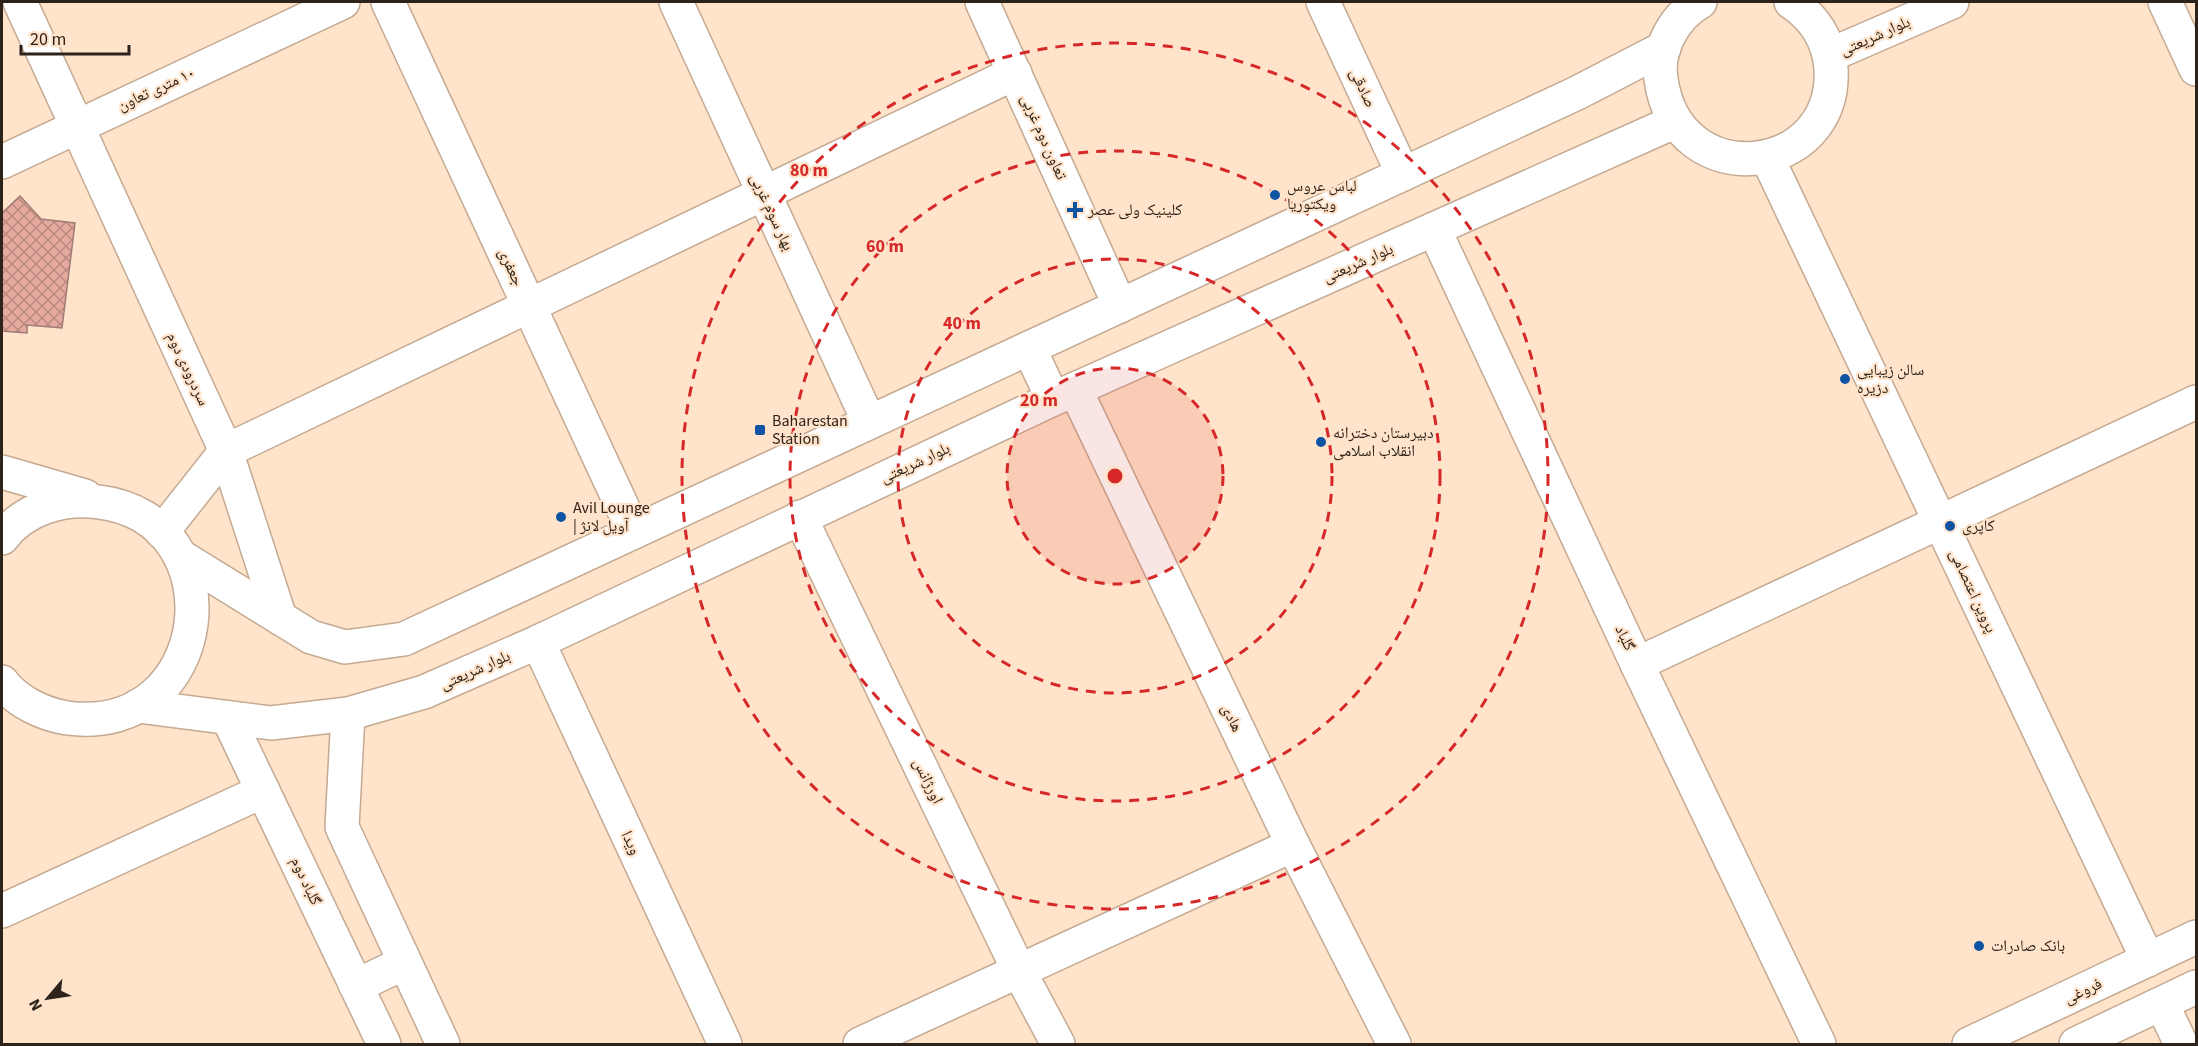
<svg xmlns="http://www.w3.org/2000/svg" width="2198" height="1046" font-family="'Source Sans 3','Noto Naskh Arabic',sans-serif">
	<defs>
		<pattern id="building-cross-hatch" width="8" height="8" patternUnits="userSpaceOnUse" patternTransform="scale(1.5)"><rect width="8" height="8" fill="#e5a99e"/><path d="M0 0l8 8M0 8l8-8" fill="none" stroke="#ba8980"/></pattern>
	</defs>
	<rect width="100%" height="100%" fill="#ffe3ca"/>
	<polygon fill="url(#building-cross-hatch)" stroke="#9f7c75" stroke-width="1.5" points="20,196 41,219 75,223 62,328 27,325 27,333 2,331 2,213"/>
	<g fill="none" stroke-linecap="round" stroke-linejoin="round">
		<g stroke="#c4aa92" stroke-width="36">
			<g id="minor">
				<polyline points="20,2 226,451 280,618"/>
				<polyline points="388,2 634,532"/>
				<polyline points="676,2 869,422"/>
				<polyline points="982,2 1120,306"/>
				<polyline points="1323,2 1403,174"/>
				<polyline points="2165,2 2196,69"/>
				<polyline points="2,162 343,2"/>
				<polyline points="1434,229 1637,664 1819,1044"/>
				<polyline points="1075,389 1293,845 1394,1044"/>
				<polyline points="800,517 1019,971 1058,1044"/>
				<polyline points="162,532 226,451 1015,73"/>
				<polyline points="538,642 725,1044"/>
				<polyline points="1637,664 2196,402"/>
				<polyline points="2,911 263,791"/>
				<polyline points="2162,1004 2181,1044"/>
				<polyline points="860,1044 1293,845"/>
			</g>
		</g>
		<g stroke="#c4aa92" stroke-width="36">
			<g id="secondary">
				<polyline points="1767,157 2148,960"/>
				<polyline points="348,714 342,827 443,1044"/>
				<polyline points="228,718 384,1044"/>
				<polyline points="356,986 404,963"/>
				<polyline points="1969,1044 2196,937"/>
				<polyline points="2076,1044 2196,987"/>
			</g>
		</g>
		<g stroke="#c4aa92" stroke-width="36">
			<g id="primary">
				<path d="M 1700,2 C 1675,16 1656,49 1661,79 C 1677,196 1837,177 1831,69 C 1829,40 1815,18 1791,2"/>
				<polyline points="1830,55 1952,2"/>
				<polyline points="1029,348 1053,399"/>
				<polyline points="2,472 85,496"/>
				<path d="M 2,538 C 24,508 64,497 99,502 C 239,519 215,738 67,718 C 43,714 17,702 2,682"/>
				<polyline points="180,556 311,637 345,647 404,639 1577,93 1664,48"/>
				<polyline points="138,706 271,723 348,714 424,692 538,642 1053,399 1674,122"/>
			</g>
		</g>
		<use href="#minor" stroke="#fff" stroke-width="33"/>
		<use href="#secondary" stroke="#fff" stroke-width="33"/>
		<use href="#primary" stroke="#fff" stroke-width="33"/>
	</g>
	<circle cx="1115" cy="476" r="108" fill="#d62828" fill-opacity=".12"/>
	<g fill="none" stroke="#d62828" stroke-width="3" stroke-dasharray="10 8">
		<circle cx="1115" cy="476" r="108"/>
		<circle cx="1115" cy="476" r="217"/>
		<circle cx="1115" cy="476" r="325"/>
		<circle cx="1115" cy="476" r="433"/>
	</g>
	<g fill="#0e54a3" stroke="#ffe3ca" stroke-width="2">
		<circle cx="1275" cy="195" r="6"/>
		<path d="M1072 201h6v6h6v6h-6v6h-6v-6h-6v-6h6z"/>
		<circle cx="1845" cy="379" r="6"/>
		<rect x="754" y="424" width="12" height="12" rx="3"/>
		<circle cx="1321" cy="442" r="6"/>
		<circle cx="561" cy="517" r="6"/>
		<circle cx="1950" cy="526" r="6"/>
		<circle cx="1979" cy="946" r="6"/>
	</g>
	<g text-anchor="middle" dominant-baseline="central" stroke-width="4.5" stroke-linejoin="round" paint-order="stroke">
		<g font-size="16" fill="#2d231a" stroke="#ffe3ca">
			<text transform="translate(1875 36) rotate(-24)">بلوار شریعتى</text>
			<text transform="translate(1363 88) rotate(65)">صادقی</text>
			<text transform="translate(156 89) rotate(-25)">١٠ متری تعاون</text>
			<text transform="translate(1044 137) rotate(66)">تعاون دوم غربی</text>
			<text transform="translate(772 212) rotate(65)">بهار سوم غربی</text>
			<text transform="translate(1358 263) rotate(-24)">بلوار شریعتى</text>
			<text transform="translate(511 267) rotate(65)">جعفری</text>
			<text transform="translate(188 369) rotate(65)">سردرودی دوم</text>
			<text transform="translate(915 463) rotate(-25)">بلوار شریعتى</text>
			<text transform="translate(1973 591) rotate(65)">پروین اعتصامى</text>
			<text transform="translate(1625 638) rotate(65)">گلباد</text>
			<text transform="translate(475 670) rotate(-24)">بلوار شریعتى</text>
			<text transform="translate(1232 718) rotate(64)">هادی</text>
			<text transform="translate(928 781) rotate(64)">اورژانس</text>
			<text transform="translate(631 843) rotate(65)">ویدا</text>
			<text transform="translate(306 881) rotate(65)">گلباد دوم</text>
			<text transform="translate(2083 991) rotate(-25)">فروغى</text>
		</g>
		<g font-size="16" fill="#2d231a" stroke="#ffe3ca" text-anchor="start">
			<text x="1287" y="186">لباس عروس<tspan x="1287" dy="18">ويكتوريا</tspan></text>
			<text x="1088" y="210">کلینیک ولی عصر</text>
			<text x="1857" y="370">سالن زیبایی<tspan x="1857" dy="18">دزیره</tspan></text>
			<text x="772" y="421">Baharestan<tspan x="772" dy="18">Station</tspan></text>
			<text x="1333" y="433">دبیرستان دخترانه<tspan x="1333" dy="18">انقلاب اسلامی</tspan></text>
			<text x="573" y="508">Avil Lounge<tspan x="573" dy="18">| آویل لانژ</tspan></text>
			<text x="1962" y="526">کاپری</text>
			<text x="1991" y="946">بانک صادرات</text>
		</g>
	</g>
	<circle cx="1115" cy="476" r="9" fill="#d62828" stroke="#ffe3ca" stroke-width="3"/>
	<g font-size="18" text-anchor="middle" font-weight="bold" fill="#d62828" stroke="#ffe3ca" stroke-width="4.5" stroke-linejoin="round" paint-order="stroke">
		<text x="809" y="176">80 m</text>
		<text x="885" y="252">60 m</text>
		<text x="962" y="329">40 m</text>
		<text x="1039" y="406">20 m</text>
	</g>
	<rect width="2198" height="1046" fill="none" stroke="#2d231a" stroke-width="6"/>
	<g transform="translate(48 998) rotate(241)" stroke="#ffe3ca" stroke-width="4.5" paint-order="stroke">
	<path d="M0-4.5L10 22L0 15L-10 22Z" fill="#2d231a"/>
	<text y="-9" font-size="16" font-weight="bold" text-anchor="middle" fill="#2d231a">N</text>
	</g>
	<path d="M21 45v9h108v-9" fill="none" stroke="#2d231a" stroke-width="3"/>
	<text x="30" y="45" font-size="18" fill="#2d231a" stroke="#ffe3ca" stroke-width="4.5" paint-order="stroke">20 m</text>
</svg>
